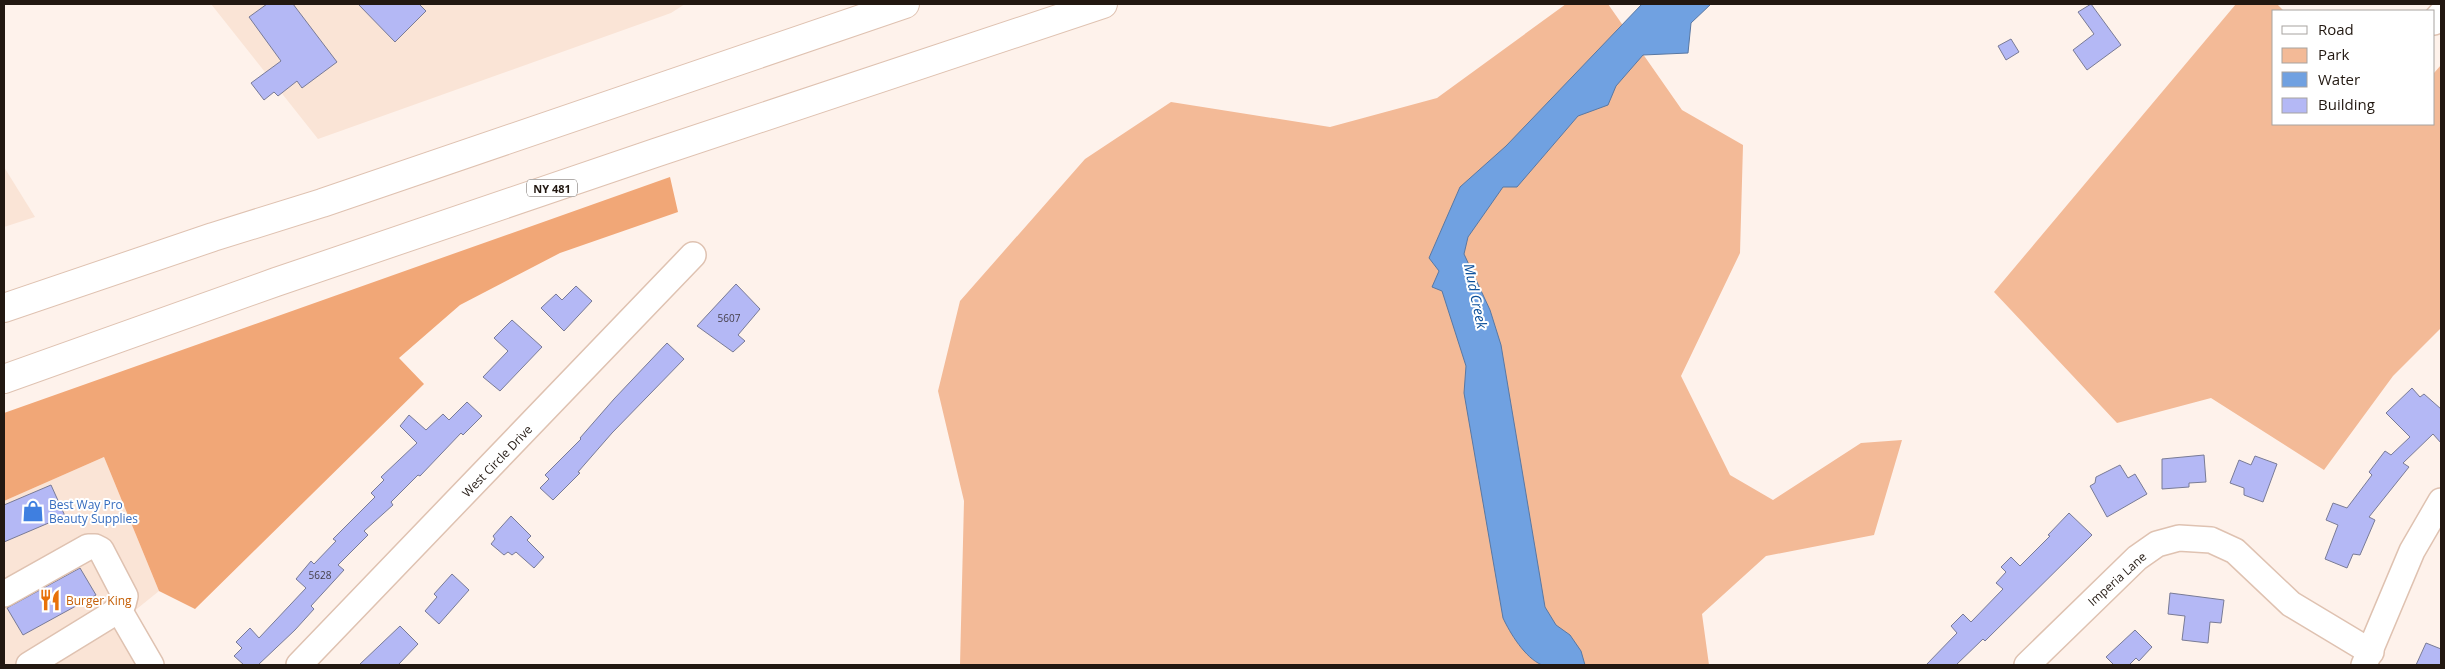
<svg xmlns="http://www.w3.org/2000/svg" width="2445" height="669" font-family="'Open Sans',sans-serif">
	<rect width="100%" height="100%" fill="#fef2eb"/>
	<g fill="#fae4d6">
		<polygon points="211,4 685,4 671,13 318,139"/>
		<polygon points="4,167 35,217 4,227"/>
		<polygon points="104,457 159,591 133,612 164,665 4,665 4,501"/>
	</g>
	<g fill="#f3ba97">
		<polygon points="1566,4 1608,4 1682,110 1743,145 1740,253 1681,376 1730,475 1773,500 1861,443 1902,440 1874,535 1766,556 1702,614 1709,665 960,665 964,501 938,391 960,301 1085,159 1171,102 1330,127 1437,98"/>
		<polygon points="2236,4 2277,4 2284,11 2274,11 2274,124 2434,124 2434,73 2441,65 2441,328 2393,376 2324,470 2211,398 2117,423 1994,292"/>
	</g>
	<polygon fill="#f1a777" points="670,177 678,212 560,253 460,305 399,358 424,384 195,609 159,591 104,457 4,501 4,413"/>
	<path fill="#70a1e1" stroke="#5978a3" d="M 1642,4 L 1711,4 L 1691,23 L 1688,53 L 1643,55 L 1616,86 L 1608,105 L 1578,116 L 1517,187 L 1503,187 L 1468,237 L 1464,254 L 1490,310 L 1501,345 L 1545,607 L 1556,625 L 1570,635 L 1581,651 L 1585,665 C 1575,665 1550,668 1542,665 C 1525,658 1510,633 1503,618 L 1464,393 L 1466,366 L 1442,291 L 1432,287 L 1439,271 L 1429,258 L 1460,187 L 1506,146 Z"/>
	<g fill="#b4b8f5" stroke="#797b96">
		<polygon points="267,4 293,4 337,62 302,88 297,81 278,96 274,92 264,100 251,83 281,61 249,17"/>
		<polygon points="358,4 419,4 426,11 395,42"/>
		<polygon points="2091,4 2121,45 2087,70 2073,50 2094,34 2078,12"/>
		<polygon points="2011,39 2019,52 2006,60 1998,46"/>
		<polygon points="736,284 760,309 738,335 745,341 733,352 697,326"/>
		<polygon points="576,286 592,301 564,331 541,308 556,294 562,300"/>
		<polygon points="512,320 542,347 500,391 483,377 508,351 494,338"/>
		<polygon points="667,343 684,359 612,433 578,472 580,473 553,500 540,488 549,479 545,475 581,439 580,438 614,399"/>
		<polygon points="2412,388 2420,397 2424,394 2441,409 2441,443 2433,434 2403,463 2409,467 2369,517 2375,520 2360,555 2353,554 2347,568 2325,559 2338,525 2326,520 2333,503 2347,508 2372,475 2369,472 2385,451 2391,455 2410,437 2386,413"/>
		<polygon points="467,402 482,416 463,435 461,433 420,476 418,475 391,502 393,505 364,531 368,535 338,565 344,570 311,606 314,609 295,630 258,665 244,665 234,656 242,648 236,642 250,628 259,638 306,588 296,579 311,561 314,564 336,541 333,539 375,497 371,493 384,480 381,477 417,443 400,426 409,415 426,430 443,414 449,420"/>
		<polygon points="2204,455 2206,482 2189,483 2189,487 2162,489 2162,459"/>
		<polygon points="2255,456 2277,464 2263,502 2244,495 2244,488 2230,483 2239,460 2251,465"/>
		<polygon points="2120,465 2128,478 2135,474 2147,494 2107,517 2090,486 2095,483 2096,477"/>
		<polygon points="51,485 65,516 4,542 4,505"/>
		<polygon points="2069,513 2092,535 1985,641 1983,639 1956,665 1926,665 1957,633 1951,626 1963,614 1971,622 2003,589 1996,583 2006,572 2001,567 2011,557 2020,566 2050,536 2048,535"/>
		<polygon points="511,516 531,536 527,540 544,557 534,568 516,552 512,555 508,552 504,555 491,544 495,539 493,536"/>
		<polygon points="80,568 96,595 23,635 7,608"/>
		<polygon points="452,574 469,590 439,624 425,611 437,597 434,594"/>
		<polygon points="2170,593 2224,600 2221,623 2210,622 2208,643 2182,640 2185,616 2168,614"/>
		<polygon points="400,626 418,644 398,665 359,665"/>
		<polygon points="2135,630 2152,647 2139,661 2136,658 2129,665 2114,665 2106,657"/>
		<polygon points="2426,643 2441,649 2441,665 2416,665"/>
	</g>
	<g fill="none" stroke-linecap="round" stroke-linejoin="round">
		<g stroke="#dfc2b1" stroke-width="28">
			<g id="minor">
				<polyline points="2434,22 2441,14"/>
				<polyline points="4,594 88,547 95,547 101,550 125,596 123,604 112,614 29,665"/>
				<polyline points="118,608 151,665"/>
				<polyline points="299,665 693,255"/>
				<polyline points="2027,665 2137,558 2157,544 2179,538 2211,540 2235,551 2291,604 2371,652"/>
				<polyline points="2364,665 2412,551 2441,501"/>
			</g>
		</g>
		<g stroke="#dfc2b1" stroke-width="30">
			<g id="highway">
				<polyline points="4,308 213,237 322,203 905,4"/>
				<polyline points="4,379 276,282 655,153 1103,4"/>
			</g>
		</g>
		<use href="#minor" stroke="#fff" stroke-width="25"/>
		<use href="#highway" stroke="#fff" stroke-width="28"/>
	</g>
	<defs>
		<g id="shop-bare" transform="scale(1.725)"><path d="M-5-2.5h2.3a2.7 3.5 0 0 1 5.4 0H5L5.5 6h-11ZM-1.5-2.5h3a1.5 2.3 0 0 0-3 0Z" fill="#3f7fe0" stroke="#fff" stroke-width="2.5" paint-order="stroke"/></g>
		<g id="restaurant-bare" transform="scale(1.725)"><path d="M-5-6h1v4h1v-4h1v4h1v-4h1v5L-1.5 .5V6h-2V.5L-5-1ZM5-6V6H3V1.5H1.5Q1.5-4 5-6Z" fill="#e8710a" stroke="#fff" stroke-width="2.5" paint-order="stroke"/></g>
	</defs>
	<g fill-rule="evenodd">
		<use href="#shop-bare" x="33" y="511"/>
		<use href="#restaurant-bare" x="50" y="600"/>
	</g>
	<g text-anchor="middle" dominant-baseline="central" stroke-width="4" stroke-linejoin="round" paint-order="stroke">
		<g font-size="10" fill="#46404a">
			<text x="729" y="318">5607</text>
			<text x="320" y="575">5628</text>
		</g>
		<rect fill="#fff" stroke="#645d58" stroke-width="1" x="527" y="179.5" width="50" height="17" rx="4"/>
		<g font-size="11" font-weight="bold" fill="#221811">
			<text x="552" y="188">NY 481</text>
		</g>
		<g font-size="12" fill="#221811" stroke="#fff">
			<text transform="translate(497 461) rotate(-46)">West Circle Drive</text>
			<text transform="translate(2117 579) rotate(-42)">Imperia Lane</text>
		</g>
		<g font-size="12" fill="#366cbe" stroke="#fff" text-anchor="start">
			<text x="49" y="504">Best Way Pro<tspan x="49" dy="14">Beauty Supplies</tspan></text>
		</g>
		<g font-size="12" fill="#c56008" stroke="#fff" text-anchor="start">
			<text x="66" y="600">Burger King</text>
		</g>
		<g font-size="14" font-style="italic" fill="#0c509b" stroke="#fff">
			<text transform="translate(1476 296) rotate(78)">Mud Creek</text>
		</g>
	</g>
	<rect width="2445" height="669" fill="none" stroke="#221811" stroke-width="10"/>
	<rect x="2272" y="10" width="162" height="115" fill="#ffffff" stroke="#a7a3a0"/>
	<rect x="2282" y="26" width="25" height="8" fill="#ffffff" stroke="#a7a3a0"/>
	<text x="2318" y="35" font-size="15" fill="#221811">Road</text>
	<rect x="2282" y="48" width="25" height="15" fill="#f3ba97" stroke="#a7a3a0"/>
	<text x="2318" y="60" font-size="15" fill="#221811">Park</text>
	<rect x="2282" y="72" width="25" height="15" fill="#70a1e1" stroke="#a7a3a0"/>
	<text x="2318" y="85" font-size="15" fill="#221811">Water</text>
	<rect x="2282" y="98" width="25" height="15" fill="#b4b8f5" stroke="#a7a3a0"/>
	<text x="2318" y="110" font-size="15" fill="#221811">Building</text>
</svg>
